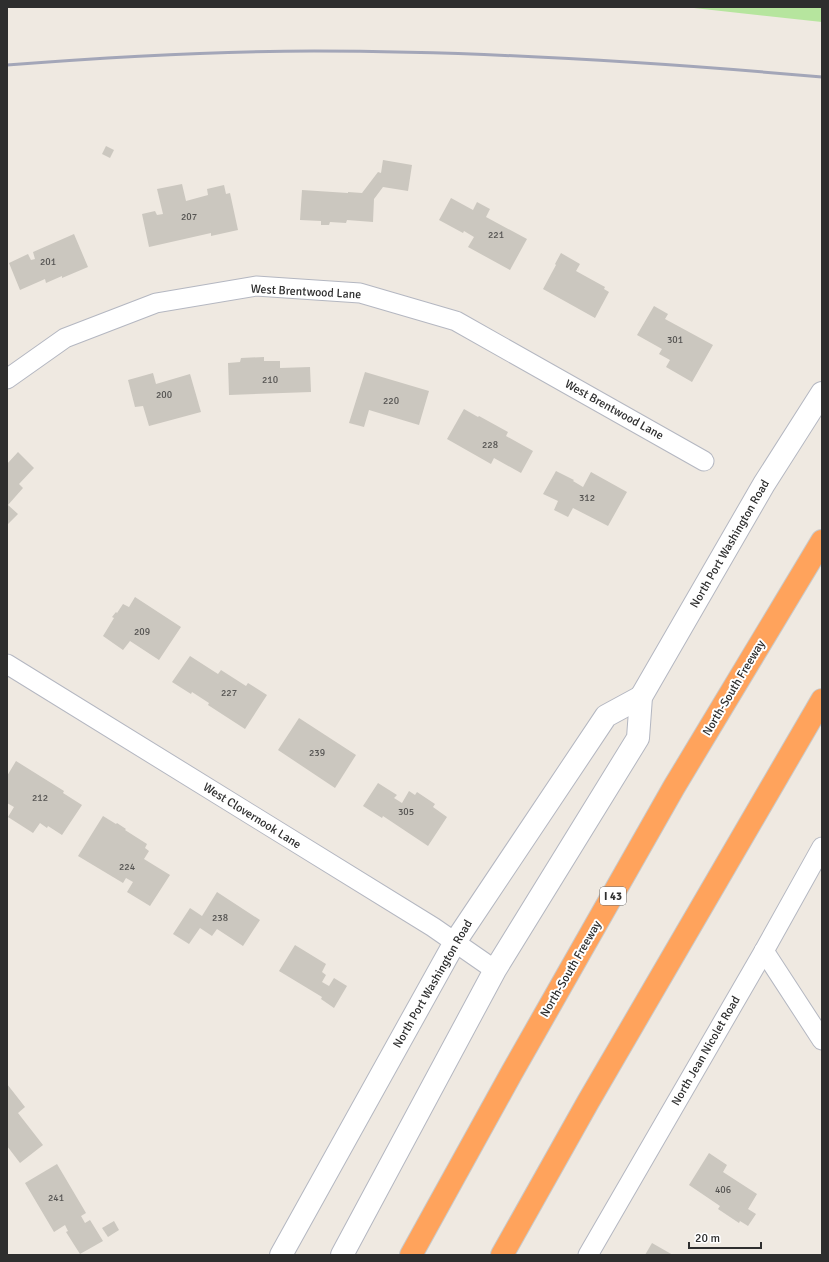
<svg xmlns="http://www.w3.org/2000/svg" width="829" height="1262" font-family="Signika,sans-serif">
	<rect width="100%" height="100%" fill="#efe9e1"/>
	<polygon fill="#b6e59e" points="685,7 822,7 822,22"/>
	<g fill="#cbc7bf">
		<polygon points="106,146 114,150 110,158 102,154"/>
		<polygon points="383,160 412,165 408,191 383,187 374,199 373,222 347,220 346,223 330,222 329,225 321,225 321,221 300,220 302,190 348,193 348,192 362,193 378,172 381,173"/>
		<polygon points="182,184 186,201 208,195 207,189 224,185 226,194 230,193 238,230 211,236 211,233 149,247 142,214 155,211 157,215 163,214 157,189"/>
		<polygon points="451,198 473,210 477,202 490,209 486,217 527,239 510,270 468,247 474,237 464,231 463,233 439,220"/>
		<polygon points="74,234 88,267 62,278 62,276 46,283 45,279 20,290 9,263 28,254 31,260 35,259 33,252"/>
		<polygon points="561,253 580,264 576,271 605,287 604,289 609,292 595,318 543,289 556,265 555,264"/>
		<polygon points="654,306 668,314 665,319 713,345 692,382 666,367 670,360 659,354 662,349 637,335"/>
		<polygon points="264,357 264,361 280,361 280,368 310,367 311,392 229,395 228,363 240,362 241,358"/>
		<polygon points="365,372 429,391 419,425 369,410 364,427 349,423"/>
		<polygon points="153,373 156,384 190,374 201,412 149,426 143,406 135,407 128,380"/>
		<polygon points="464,409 478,417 479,416 508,432 506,436 533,451 521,473 494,458 491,464 447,439"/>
		<polygon points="18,452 34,468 19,484 23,488 8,505 18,514 7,525 7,464"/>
		<polygon points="556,471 574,480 573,481 583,487 591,472 627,492 608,526 573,508 568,517 554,510 558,501 543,494"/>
		<polygon points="135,597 181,627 159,660 130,641 123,650 103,636 114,618 112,617 116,612 117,613 123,604 129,607"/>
		<polygon points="190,656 218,674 221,670 246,686 248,683 267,695 245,729 208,705 209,703 192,692 191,694 172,682"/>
		<polygon points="299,718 356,755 335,788 278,750"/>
		<polygon points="16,761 64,791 63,793 82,805 62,835 48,826 47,828 40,823 33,833 8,817 14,807 7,803 8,799 7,798 7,776"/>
		<polygon points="378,783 397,795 394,798 402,803 409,791 415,795 417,792 435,804 433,807 447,817 428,846 383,816 382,818 363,806"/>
		<polygon points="103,816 116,824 117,823 126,829 125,830 147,844 145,848 149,851 144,859 170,875 150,906 127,892 133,882 126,878 123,883 78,856"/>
		<polygon points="217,892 260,920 243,946 217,929 212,936 200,928 189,944 173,934 190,908 202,916"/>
		<polygon points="295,945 326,964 322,972 326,975 322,982 329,986 334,978 347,986 334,1008 321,999 322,997 279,971"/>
		<polygon points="7,1084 25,1107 18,1113 43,1145 20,1163 7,1146"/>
		<polygon points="709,1153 727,1165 723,1172 757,1194 748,1209 756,1214 748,1226 740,1221 739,1223 718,1209 720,1206 689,1185"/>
		<polygon points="57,1164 86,1213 81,1216 85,1223 90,1220 103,1241 80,1254 66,1232 68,1231 65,1225 54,1232 25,1183"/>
		<polygon points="114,1221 119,1230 108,1237 102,1228"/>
		<polygon points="652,1243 673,1255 645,1255"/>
	</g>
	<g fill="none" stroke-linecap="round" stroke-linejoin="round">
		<g stroke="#b4b7c1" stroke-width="21">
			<g id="minor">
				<polyline points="7,379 65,338 156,303 256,286 360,293 456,321 704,461"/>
				<polyline points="7,664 433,927 495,970"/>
				<polyline points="764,951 822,1040"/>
				<polyline points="588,1255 764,951 822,847"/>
			</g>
		</g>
		<g stroke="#b4b7c1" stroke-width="24">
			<g id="secondary">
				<polyline points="281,1255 455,942 606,716 641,697"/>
				<polyline points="342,1255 495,970 638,738 641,697 764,484 822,393"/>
			</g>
		</g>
		<g stroke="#c9c9c9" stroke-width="24">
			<g id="motorway">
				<polyline points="411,1255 511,1074 674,787 822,541"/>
				<polyline points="502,1255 588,1102 822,700"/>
			</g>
		</g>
		<use href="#minor" stroke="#fff" stroke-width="19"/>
		<use href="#secondary" stroke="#fff" stroke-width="22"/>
		<use href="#motorway" stroke="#ffa35c" stroke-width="22"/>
		<path stroke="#a3a6b8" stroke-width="3" d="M 7,65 C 109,57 212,51 314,51 C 484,51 653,62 822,77"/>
	</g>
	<g text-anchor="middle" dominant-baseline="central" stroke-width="4" stroke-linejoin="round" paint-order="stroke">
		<g font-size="10" fill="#555452">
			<text x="189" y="217">207</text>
			<text x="496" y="235">221</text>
			<text x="48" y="262">201</text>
			<text x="675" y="340">301</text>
			<text x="270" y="380">210</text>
			<text x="164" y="395">200</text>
			<text x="391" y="401">220</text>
			<text x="490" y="445">228</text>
			<text x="587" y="498">312</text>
			<text x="142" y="632">209</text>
			<text x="229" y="693">227</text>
			<text x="317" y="753">239</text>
			<text x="40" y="798">212</text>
			<text x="406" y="812">305</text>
			<text x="127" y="867">224</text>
			<text x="220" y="918">238</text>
			<text x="723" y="1190">406</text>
			<text x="56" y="1198">241</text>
		</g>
		<rect fill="#fff" stroke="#6d6d6d" stroke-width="1" x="600" y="887" width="26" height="18" rx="3"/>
		<g font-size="11" font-weight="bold" fill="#2e2e2e">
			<text x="613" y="896">I 43</text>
		</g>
		<g font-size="12" fill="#2e2e2e" stroke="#fff">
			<text transform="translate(306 292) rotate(3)">West Brentwood Lane</text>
			<text transform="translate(614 410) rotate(29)">West Brentwood Lane</text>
			<text transform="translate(730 544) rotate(-60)">North Port Washington Road</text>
			<text transform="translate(734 688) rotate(-59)">North-South Freeway</text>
			<text transform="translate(252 816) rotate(32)">West Clovernook Lane</text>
			<text transform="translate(571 969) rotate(-60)">North-South Freeway</text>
			<text transform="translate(433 984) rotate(-60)">North Port Washington Road</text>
			<text transform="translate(706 1051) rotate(-60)">North Jean Nicolet Road</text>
		</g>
	</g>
	<rect width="829" height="1262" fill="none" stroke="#2e2e2e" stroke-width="16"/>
	<path d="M689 1242v6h72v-6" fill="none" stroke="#2e2e2e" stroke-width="2"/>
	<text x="695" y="1242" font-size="12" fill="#2e2e2e" stroke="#ffffff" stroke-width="3" paint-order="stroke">20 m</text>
</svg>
